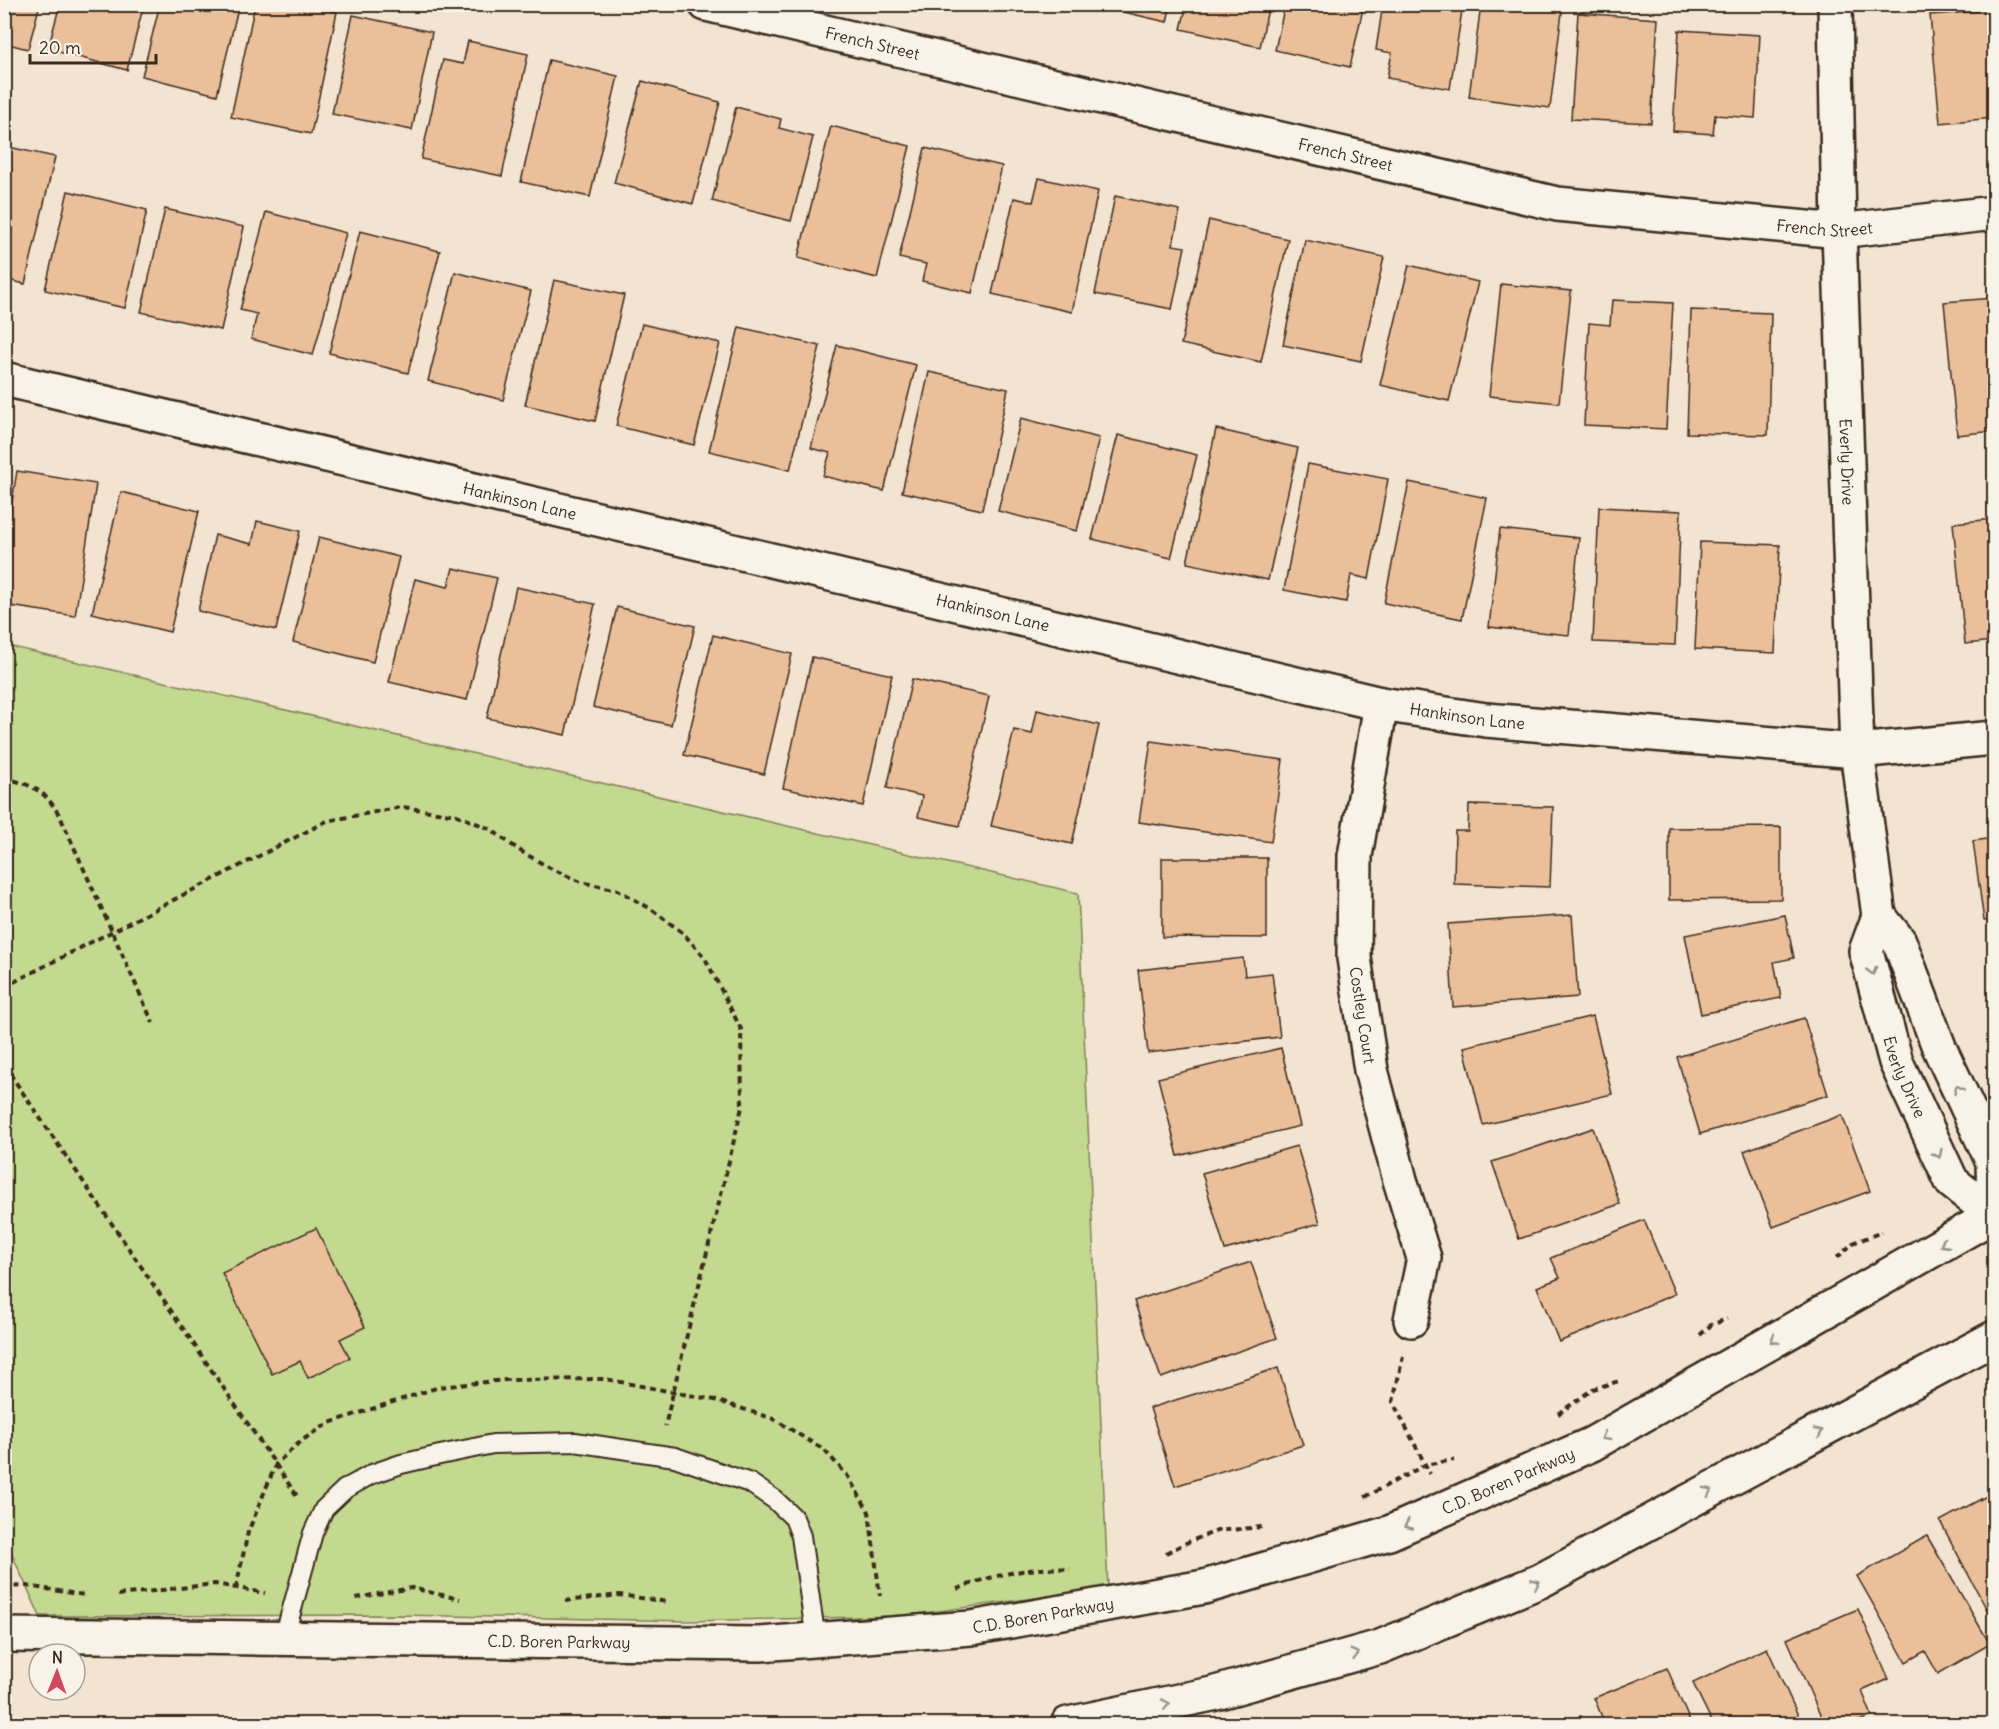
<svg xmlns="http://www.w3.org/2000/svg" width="1999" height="1729" font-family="Delius,sans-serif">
	<rect width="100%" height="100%" fill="#f3e3d1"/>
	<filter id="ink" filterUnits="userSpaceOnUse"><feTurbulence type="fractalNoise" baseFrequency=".0167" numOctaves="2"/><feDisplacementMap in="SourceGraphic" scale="12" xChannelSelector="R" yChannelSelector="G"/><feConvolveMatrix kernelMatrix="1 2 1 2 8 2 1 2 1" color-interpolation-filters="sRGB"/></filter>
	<g filter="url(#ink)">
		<polygon fill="#c3d98f" stroke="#7f8256" stroke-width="1.5" points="4,645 1078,893 1108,1588 902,1616 687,1621 400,1615 40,1616 4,1537"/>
		<g fill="#ebbf9a" stroke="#3b2a1e" stroke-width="1.5">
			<polygon points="4,4 40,4 28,49 4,43"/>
			<polygon points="60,4 144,4 127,70 48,49"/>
			<polygon points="160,4 239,4 217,95 142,76"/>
			<polygon points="255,4 304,4 337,12 311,134 231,117"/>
			<polygon points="1089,4 1171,4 1167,22"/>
			<polygon points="1187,4 1269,4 1260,47 1181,29"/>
			<polygon points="1285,4 1364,4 1350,67 1275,50"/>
			<polygon points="1383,4 1463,4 1450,89 1387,78 1392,53 1376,50"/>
			<polygon points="1481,4 1563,4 1550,108 1469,97"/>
			<polygon points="1994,10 1994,118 1940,123 1930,15"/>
			<polygon points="1578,13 1658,19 1651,123 1571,119"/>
			<polygon points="353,15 432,32 412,130 332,114"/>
			<polygon points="1679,30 1760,35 1755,118 1715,115 1713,134 1673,131"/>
			<polygon points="468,41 528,54 502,176 421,159 443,60 463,64"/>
			<polygon points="549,60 618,76 590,197 521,182"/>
			<polygon points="642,81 720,102 693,204 614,183"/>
			<polygon points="736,107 781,119 779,128 813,137 791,221 712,201"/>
			<polygon points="831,126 910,146 877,278 798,258"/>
			<polygon points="4,146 55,157 25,284 4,279"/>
			<polygon points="925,148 1002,166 972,293 922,281 926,264 899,258"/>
			<polygon points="1039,178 1098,191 1072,312 992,294 1014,198 1033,202"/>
			<polygon points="68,191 147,210 125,308 45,290"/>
			<polygon points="1115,196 1180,210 1173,245 1185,247 1172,309 1095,294"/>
			<polygon points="165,209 244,227 221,330 141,312"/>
			<polygon points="266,212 346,233 313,355 251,339 257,314 240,310"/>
			<polygon points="1209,220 1288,239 1261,362 1181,344"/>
			<polygon points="360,231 440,251 408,373 329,353"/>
			<polygon points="1305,240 1384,257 1361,361 1283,345"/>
			<polygon points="1409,265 1478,282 1449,401 1380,385"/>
			<polygon points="455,272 531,291 503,400 428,381"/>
			<polygon points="554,280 624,295 595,421 525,405"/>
			<polygon points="1501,284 1571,291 1559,403 1489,396"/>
			<polygon points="1994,298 1994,431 1957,435 1944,302"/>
			<polygon points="1612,300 1673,303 1666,429 1584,425 1589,323 1610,325"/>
			<polygon points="1691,310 1771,313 1768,435 1687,433"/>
			<polygon points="642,324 720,343 694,445 616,426"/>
			<polygon points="739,327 820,346 790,470 709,451"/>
			<polygon points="837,345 916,365 884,491 823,476 830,453 811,448"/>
			<polygon points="929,372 1008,389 982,510 902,492"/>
			<polygon points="1021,418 1099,438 1077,531 998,511"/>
			<polygon points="1216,429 1298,448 1268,580 1187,563"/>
			<polygon points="1118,435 1197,455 1171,558 1092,539"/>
			<polygon points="1308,464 1388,479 1369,579 1351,575 1346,602 1284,590"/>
			<polygon points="17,471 96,484 75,616 4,605 4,551"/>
			<polygon points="1409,482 1487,498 1462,619 1384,603"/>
			<polygon points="121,492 199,511 170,632 92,613"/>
			<polygon points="1599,507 1681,511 1675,645 1593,642"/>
			<polygon points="1994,519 1994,641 1965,644 1953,523"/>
			<polygon points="257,521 300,531 276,630 198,611 215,535 252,544"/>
			<polygon points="1500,529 1579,538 1569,635 1489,627"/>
			<polygon points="319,537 399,557 373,662 293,642"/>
			<polygon points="1700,542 1780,545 1775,653 1695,649"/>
			<polygon points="453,568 497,578 467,700 389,682 415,579 448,587"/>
			<polygon points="516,587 595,604 565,735 487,718"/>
			<polygon points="617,607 695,626 671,725 593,707"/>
			<polygon points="713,635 792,654 764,774 684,755"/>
			<polygon points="812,657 892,675 863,806 783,788"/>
			<polygon points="912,679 989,696 960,826 918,817 922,796 887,788"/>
			<polygon points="1037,710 1099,725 1072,844 991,826 1014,730 1032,734"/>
			<polygon points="1151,741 1283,760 1271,842 1139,822"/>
			<polygon points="1469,805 1553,807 1550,887 1454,884 1455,831 1468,831"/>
			<polygon points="1781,827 1781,899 1669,900 1669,828"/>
			<polygon points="1994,838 1994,920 1984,921 1973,841"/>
			<polygon points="1162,858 1267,858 1267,938 1162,937"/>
			<polygon points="1572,915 1578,997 1453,1007 1448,924"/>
			<polygon points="1785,915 1794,958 1774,962 1781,998 1701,1014 1685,935"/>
			<polygon points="1243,958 1245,976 1272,973 1280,1037 1148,1053 1138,970"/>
			<polygon points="1593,1016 1612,1094 1483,1125 1464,1047"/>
			<polygon points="1804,1018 1828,1095 1700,1134 1677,1057"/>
			<polygon points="1281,1048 1300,1126 1178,1156 1158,1078"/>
			<polygon points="1842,1115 1870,1191 1773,1227 1744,1151"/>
			<polygon points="1593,1128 1620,1204 1519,1239 1492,1162"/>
			<polygon points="1297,1146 1320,1223 1225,1250 1202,1173"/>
			<polygon points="1644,1220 1675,1294 1559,1342 1537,1287 1560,1278 1551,1258"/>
			<polygon points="316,1228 365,1327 340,1339 350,1358 308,1378 300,1361 272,1374 222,1273"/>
			<polygon points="1251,1262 1277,1338 1161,1378 1134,1301"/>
			<polygon points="1278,1368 1303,1445 1175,1486 1150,1408"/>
			<polygon points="1994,1492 1994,1623 1940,1521"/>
			<polygon points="1927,1536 1990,1644 1938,1674 1925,1651 1906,1662 1857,1576"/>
			<polygon points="1858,1609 1889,1679 1862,1691 1872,1716 1852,1724 1824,1724 1787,1639"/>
			<polygon points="1767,1648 1802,1724 1713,1724 1693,1683"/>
			<polygon points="1667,1668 1691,1724 1605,1724 1594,1698"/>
			<polygon points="1581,1716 1584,1724 1558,1724"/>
		</g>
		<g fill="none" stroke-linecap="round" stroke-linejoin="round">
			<g stroke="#3b2a1e" stroke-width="22">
				<polyline id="lane" points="284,1638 313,1533 324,1509 345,1489 372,1474 401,1464 440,1455 493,1444 575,1442 675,1457 750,1483 775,1500 794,1518 801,1536 816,1640"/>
			</g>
			<g stroke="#3b2a1e" stroke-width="38">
				<g id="street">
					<path id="s1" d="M 706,4 L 1557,204 L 1839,231 L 1994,213"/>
					<path id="s2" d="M 1835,4 L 1839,231 L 1857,751 L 1879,916 L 1866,951 L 1896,1062 L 1952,1182 L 1994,1215"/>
					<path id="s3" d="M 4,379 L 1381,704 L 1486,720 L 1857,751 L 1994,738"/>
					<path id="s4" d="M 1381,704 L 1355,856 L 1354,958 L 1371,1070 L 1400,1180 L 1424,1258 L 1411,1320"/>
					<polyline points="1879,916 1899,941 1939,1047 1993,1162 1994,1202"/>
				</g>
			</g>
			<g stroke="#3b2a1e" stroke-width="38">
				<g id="secondary">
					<path id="s5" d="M 4,1635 L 760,1644 L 971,1628 L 1204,1587 L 1389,1533 L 1592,1444 L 1994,1215"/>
					<polyline points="1068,1724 1212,1694 1380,1647 1540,1581 1994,1338"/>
				</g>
			</g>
			<g stroke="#3b2a1e" stroke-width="4" stroke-dasharray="6 4.5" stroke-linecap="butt">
				<path d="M 4,777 C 34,787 43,788 60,816 L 153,1023"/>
				<polyline points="4,987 327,821 402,807 457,815 490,829 519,850 550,868 581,882 618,890 651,909 683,933 705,958 741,1029 742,1107 665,1426"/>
				<polyline points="4,1065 297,1496"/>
				<polyline points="1837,1258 1853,1243 1882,1232"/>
				<polyline points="1700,1335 1711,1325 1727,1319"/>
				<polyline points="1403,1356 1393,1402 1430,1474"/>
				<polyline points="1558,1414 1593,1389 1622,1380"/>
				<polyline points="1365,1497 1425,1465 1454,1460"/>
				<polyline points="1166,1553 1188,1542 1217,1531 1262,1527"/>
				<polyline points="4,1587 27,1586 84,1595"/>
				<polyline points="236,1588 248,1532 276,1464 301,1441 329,1423 439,1387 505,1380 605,1379 715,1400 774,1419 824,1450 847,1475 869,1512 880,1596"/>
				<path d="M 957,1589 C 993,1575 1031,1566 1070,1569"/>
				<polyline points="118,1595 215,1584 265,1593"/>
				<polyline points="356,1598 411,1588 460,1599"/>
				<polyline points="565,1601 620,1595 668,1602"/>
			</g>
			<use href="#lane" stroke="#f7f3e8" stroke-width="18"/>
			<use href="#street" stroke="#f7f3e8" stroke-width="33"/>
			<use href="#secondary" stroke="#f7f3e8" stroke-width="33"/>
		</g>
		<defs><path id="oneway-chevron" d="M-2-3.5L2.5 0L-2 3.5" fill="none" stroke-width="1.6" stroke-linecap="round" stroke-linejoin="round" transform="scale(1.5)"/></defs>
		<g stroke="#998e83">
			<use href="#oneway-chevron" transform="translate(1872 971) rotate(75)"/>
			<use href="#oneway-chevron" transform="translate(1958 1089) rotate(-115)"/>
			<use href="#oneway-chevron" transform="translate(1938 1154) rotate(65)"/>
			<use href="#oneway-chevron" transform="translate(1944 1244) rotate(150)"/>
			<use href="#oneway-chevron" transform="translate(1774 1340) rotate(150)"/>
			<use href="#oneway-chevron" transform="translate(1819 1432) rotate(-28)"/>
			<use href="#oneway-chevron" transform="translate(1605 1437) rotate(150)"/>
			<use href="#oneway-chevron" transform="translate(1708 1491) rotate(-28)"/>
			<use href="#oneway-chevron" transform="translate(1408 1525) rotate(156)"/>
			<use href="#oneway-chevron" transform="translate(1536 1583) rotate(-24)"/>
			<use href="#oneway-chevron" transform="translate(1355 1654) rotate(-16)"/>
			<use href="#oneway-chevron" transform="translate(1166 1704) rotate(-12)"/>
		</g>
	</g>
	<g text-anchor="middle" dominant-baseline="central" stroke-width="5" stroke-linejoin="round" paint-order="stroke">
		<g font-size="16" fill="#3b2a1e" stroke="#f7f3e8">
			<text stroke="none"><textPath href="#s1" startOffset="171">French Street</textPath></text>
			<text stroke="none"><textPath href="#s1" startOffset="657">French Street</textPath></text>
			<text stroke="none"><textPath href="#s1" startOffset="1143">French Street</textPath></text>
			<text stroke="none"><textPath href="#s2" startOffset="458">Everly Drive</textPath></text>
			<text stroke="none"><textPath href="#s3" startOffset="530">Hankinson Lane</textPath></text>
			<text stroke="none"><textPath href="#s3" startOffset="1016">Hankinson Lane</textPath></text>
			<text stroke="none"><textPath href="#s3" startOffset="1502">Hankinson Lane</textPath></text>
			<text stroke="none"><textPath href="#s4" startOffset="314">Costley Court</textPath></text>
			<text stroke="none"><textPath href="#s2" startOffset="1083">Everly Drive</textPath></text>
			<text stroke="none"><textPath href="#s5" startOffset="1527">C.D. Boren Parkway</textPath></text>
			<text stroke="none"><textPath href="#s5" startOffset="1041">C.D. Boren Parkway</textPath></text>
			<text stroke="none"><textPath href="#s5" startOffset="555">C.D. Boren Parkway</textPath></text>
		</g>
	</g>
	<rect width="1999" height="1729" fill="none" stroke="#f7f3e8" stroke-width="24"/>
	<rect x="12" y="12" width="1975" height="1705" fill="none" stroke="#3b2a1e" stroke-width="2" filter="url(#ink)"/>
	<g transform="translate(57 1672) rotate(1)"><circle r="28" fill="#f7f3e8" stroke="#aca397" stroke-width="1.5"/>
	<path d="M0-4.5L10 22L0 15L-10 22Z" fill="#d1495b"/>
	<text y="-9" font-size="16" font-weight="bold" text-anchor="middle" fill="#3b2a1e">N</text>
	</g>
	<path d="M30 54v9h126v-9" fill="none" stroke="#3b2a1e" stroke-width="3"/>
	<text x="39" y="54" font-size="18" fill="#3b2a1e" stroke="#f7f3e8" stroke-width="4.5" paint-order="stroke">20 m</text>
</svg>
